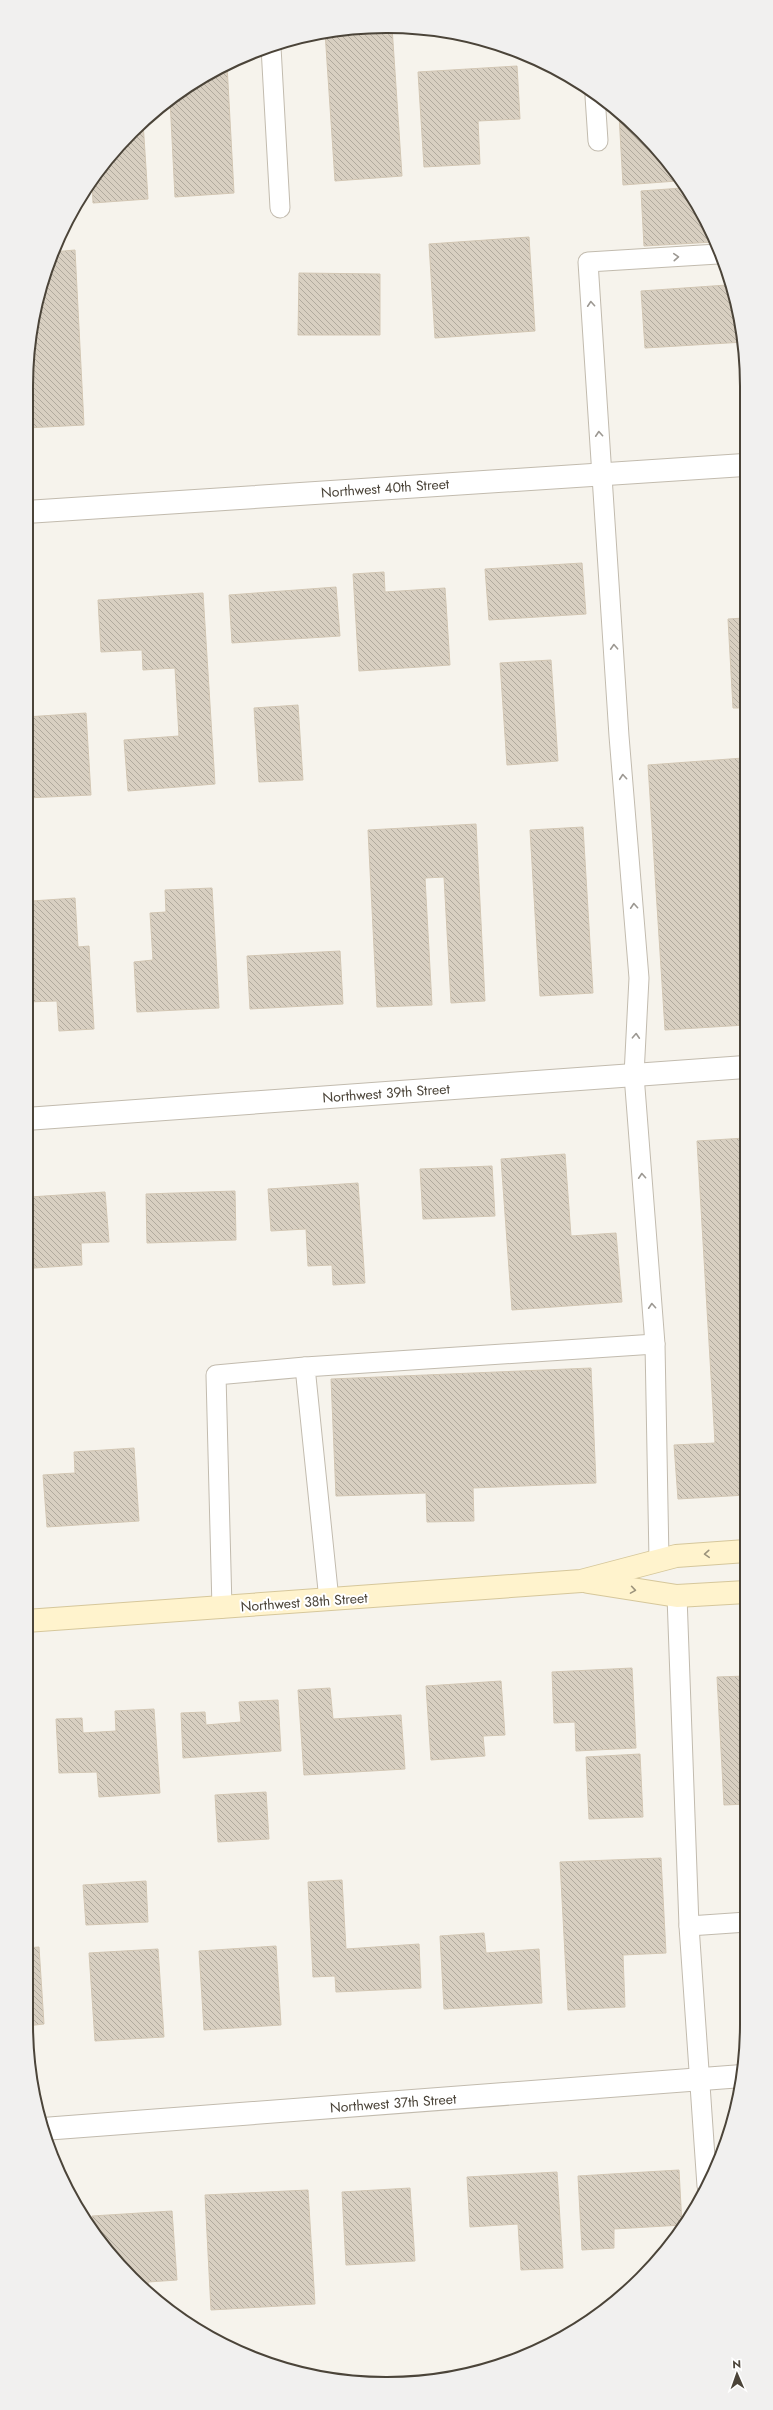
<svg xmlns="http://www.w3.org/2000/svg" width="773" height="2410" font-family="Jost,sans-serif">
	<defs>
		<pattern id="building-back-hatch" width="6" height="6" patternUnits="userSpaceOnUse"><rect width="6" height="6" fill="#d8cfc1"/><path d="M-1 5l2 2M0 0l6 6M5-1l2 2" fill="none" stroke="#b1aa9e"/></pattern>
	</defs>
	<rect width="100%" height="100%" fill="#f6f3ec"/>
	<g fill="url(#building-back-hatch)" stroke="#d3c7b4">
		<polygon points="387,26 392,27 402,176 335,181 325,32"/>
		<polygon points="227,65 234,193 175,197 170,100 186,87"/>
		<polygon points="517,66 520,119 478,121 480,164 424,167 418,72"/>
		<polygon points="619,115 642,132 677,181 623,185"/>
		<polygon points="143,122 148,199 93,203 92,180 132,131"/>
		<polygon points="682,188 710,227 714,242 644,246 641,191"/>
		<polygon points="529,237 535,331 435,338 429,244"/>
		<polygon points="75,250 84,425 26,428 26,386 33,316 53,252"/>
		<polygon points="299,273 380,274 380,335 298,335"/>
		<polygon points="727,285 744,342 645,348 641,291"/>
		<polygon points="582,563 586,614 489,620 485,569"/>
		<polygon points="384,572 385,592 445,588 450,665 359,671 353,574"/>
		<polygon points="336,587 340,636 232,643 229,595"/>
		<polygon points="203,593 215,784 128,791 124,740 179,736 175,668 143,670 142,650 101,652 98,600"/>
		<polygon points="744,618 745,708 733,708 728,619"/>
		<polygon points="551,660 558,761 507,765 500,663"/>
		<polygon points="298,705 303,780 259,782 254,708"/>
		<polygon points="86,713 91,795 26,798 26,717"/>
		<polygon points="743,758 745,1025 665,1030 648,765"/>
		<polygon points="476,824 485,1001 451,1003 444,877 425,878 432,1005 377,1007 368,830"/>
		<polygon points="583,827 593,993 540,996 530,830"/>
		<polygon points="212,888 219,1008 137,1012 134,962 153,960 150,913 166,912 165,890"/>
		<polygon points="75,898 78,947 89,946 94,1029 59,1031 57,1001 26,1002 26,945 34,944 32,901"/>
		<polygon points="340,951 343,1004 250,1009 247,956"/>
		<polygon points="745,1138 746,1495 678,1499 674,1445 715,1443 697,1141"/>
		<polygon points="565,1154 571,1236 616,1233 622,1302 512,1310 501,1159"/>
		<polygon points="492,1166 495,1216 423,1219 420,1169"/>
		<polygon points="358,1183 365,1283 333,1285 332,1265 308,1266 306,1229 271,1231 268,1189"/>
		<polygon points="235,1191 236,1240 147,1243 146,1194"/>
		<polygon points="105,1192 109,1242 81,1243 82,1265 34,1268 30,1197"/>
		<polygon points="591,1368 596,1483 473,1488 474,1521 427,1522 426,1493 336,1496 331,1379"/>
		<polygon points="134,1448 139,1521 47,1527 43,1475 75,1473 74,1452"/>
		<polygon points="632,1668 636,1748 576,1751 575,1722 554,1723 552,1672"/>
		<polygon points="746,1676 747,1804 724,1805 717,1677"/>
		<polygon points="501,1681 505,1735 483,1736 485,1756 431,1760 426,1686"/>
		<polygon points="330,1688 333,1719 401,1715 405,1769 304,1775 298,1690"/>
		<polygon points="278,1700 281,1751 183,1758 181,1713 205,1712 206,1725 241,1722 239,1702"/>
		<polygon points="154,1709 160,1793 99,1797 97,1772 59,1773 56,1719 82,1718 83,1733 116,1731 115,1711"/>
		<polygon points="640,1754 643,1817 589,1819 586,1757"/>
		<polygon points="266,1792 269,1839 218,1842 215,1795"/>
		<polygon points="661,1858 666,1953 623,1955 625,2007 568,2010 560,1862"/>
		<polygon points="342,1880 346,1949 419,1944 421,1988 336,1992 335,1976 313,1977 308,1882"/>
		<polygon points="146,1881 148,1922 86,1925 83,1885"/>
		<polygon points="484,1933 486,1953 539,1949 542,2003 444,2009 440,1936"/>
		<polygon points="276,1946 281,2025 204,2030 199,1951"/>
		<polygon points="39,1947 44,2024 26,2026 26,1948"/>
		<polygon points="158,1949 164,2037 95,2041 89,1953"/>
		<polygon points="679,2170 682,2225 614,2229 614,2248 582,2250 578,2176"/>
		<polygon points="557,2172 563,2268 521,2270 518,2224 470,2227 467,2177"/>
		<polygon points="410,2188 415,2261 346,2265 342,2192"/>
		<polygon points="308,2190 315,2304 211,2310 205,2195"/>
		<polygon points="172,2211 177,2280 148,2282 149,2292 116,2261 93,2225 92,2216"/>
		<polygon points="403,2377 403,2383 345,2381"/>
	</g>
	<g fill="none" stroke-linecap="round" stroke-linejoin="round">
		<g stroke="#c2bbae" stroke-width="21">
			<g id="lane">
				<polyline points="271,47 280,208"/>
				<polyline points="595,96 598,141"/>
				<polyline points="659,1560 655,1344 634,1075 639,978 619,736 588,262 718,254"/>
				<polyline points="677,1596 689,1926 707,2186"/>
				<polyline points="329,1600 305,1367 655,1344"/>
				<polyline points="222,1608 216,1375 305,1367"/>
				<polyline points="689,1926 747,1922"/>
			</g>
		</g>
		<g stroke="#c2bbae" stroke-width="24">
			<g id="street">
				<polyline points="26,512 744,465"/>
				<polyline points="26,1119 745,1067"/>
				<polyline points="43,2129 742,2076"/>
			</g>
		</g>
		<g stroke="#d6c79b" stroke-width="24">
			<g id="secondary">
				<polyline points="588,1582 677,1596 746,1592"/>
				<polyline points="26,1621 581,1581 676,1556 746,1551"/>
			</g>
		</g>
		<use href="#lane" stroke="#fff" stroke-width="19"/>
		<use href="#street" stroke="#fff" stroke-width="22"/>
		<use href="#secondary" stroke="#fff3cd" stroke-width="22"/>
	</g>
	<defs><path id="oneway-chevron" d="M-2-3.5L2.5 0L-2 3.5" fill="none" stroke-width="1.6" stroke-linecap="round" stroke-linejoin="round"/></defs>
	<g stroke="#9c9892">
		<use href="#oneway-chevron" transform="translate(676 257) rotate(-4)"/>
		<use href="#oneway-chevron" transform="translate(591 304) rotate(-94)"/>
		<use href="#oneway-chevron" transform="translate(599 434) rotate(-94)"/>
		<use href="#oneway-chevron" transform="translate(614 647) rotate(-93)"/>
		<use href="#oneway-chevron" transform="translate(623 777) rotate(-95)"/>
		<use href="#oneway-chevron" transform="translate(634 906) rotate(-94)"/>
		<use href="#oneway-chevron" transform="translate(636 1036) rotate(-87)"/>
		<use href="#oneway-chevron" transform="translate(642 1176) rotate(-94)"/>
		<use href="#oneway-chevron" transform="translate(652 1306) rotate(-94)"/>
	</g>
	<g stroke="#9c937c">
		<use href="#oneway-chevron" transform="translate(707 1554) rotate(176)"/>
		<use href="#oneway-chevron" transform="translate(633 1590) rotate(9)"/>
	</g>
	<g text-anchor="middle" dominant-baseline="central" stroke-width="4" stroke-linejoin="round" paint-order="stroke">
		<g font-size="14" fill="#4b4439" stroke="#fff">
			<text transform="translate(385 488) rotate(-4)">Northwest 40th Street</text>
			<text transform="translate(386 1093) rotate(-4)">Northwest 39th Street</text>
			<text transform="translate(304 1602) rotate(-4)">Northwest 38th Street</text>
			<text transform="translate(393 2103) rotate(-4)">Northwest 37th Street</text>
		</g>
	</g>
	<path d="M0 0H773V2410H0ZM386 33H387A353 353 0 0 1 740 386V2024A353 353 0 0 1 387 2377H386A353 353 0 0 1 33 2024V386A353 353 0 0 1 386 33Z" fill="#f1f0ef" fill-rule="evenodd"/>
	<path fill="none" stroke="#4b4439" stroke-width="2" d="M386 33H387A353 353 0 0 1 740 386V2024A353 353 0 0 1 387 2377H386A353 353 0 0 1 33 2024V386A353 353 0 0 1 386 33Z"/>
	<g transform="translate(737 2374) rotate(358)" stroke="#ffffff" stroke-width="3" paint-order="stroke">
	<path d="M0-3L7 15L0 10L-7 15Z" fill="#4b4439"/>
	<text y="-6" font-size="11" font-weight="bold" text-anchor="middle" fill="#4b4439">N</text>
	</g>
</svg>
